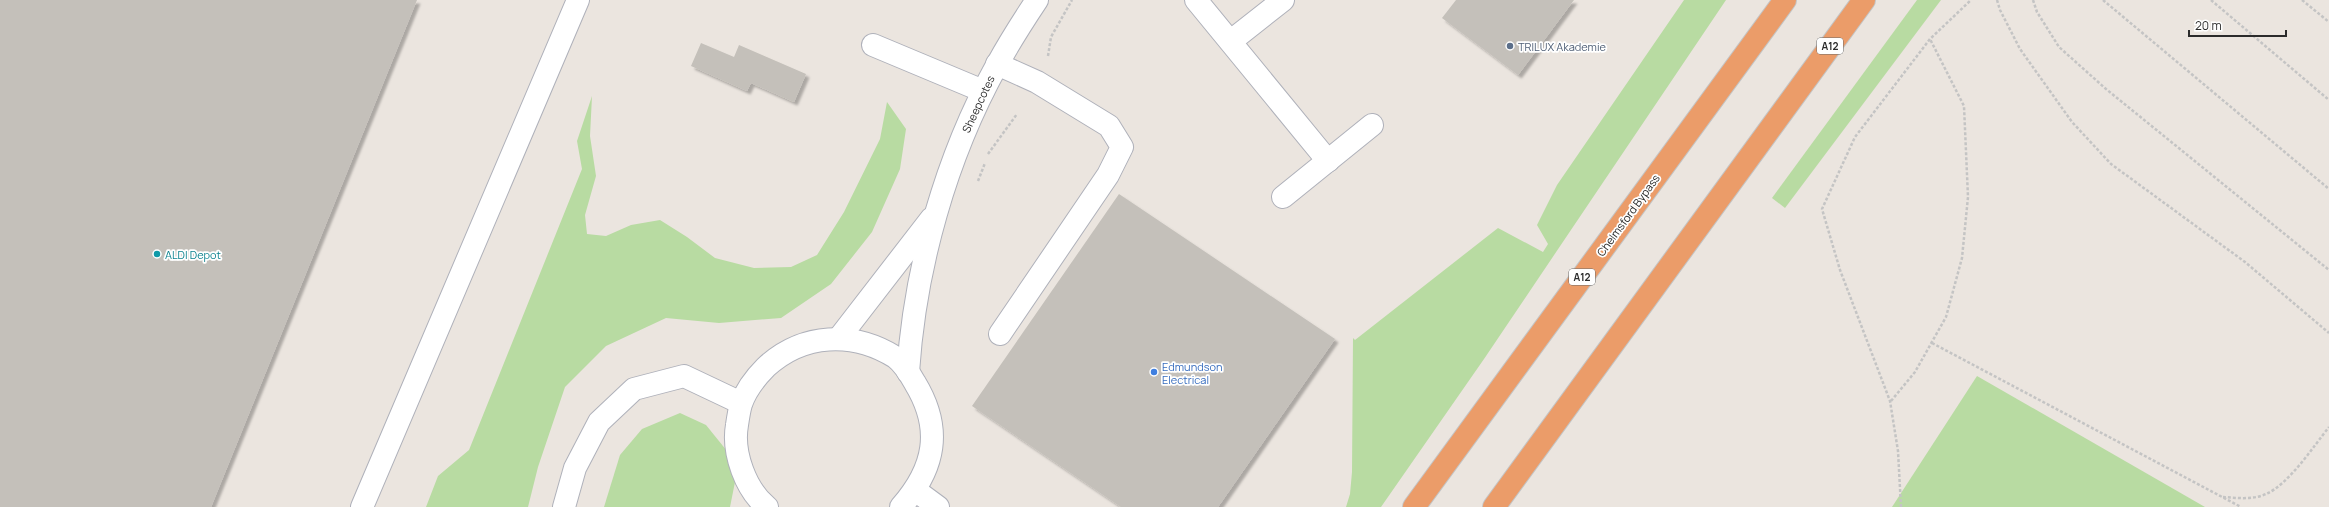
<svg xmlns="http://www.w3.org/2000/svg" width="2329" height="507" font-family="Manrope,sans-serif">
	<defs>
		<filter id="shadow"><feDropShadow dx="3.5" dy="3.5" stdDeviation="1" flood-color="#0004"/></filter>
	</defs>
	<rect width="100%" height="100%" fill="#ebe5df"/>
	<g fill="#b8dba2">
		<polygon points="1684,0 1726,0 1484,359 1381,507 1346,507 1350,494 1352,472 1353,338 1355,340 1498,228 1543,252 1548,244 1537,225 1557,185"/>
		<polygon points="1917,0 1941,0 1785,208 1772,198"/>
		<polygon points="592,96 590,136 596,176 585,215 587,234 606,236 631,225 660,220 687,237 715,258 754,268 791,267 817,255 844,212 880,139 887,102 906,129 900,169 872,232 831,284 781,318 719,323 666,318 606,346 565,387 538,467 528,507 426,507 438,476 469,450 582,169 577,141"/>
		<polygon points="1977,376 2205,507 1892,507"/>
		<polygon points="680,413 706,425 727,451 735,482 730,507 604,507 620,455 642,429"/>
	</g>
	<g fill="#c4c0ba" filter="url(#shadow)">
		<polygon points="0,0 417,0 211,507 0,507"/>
		<polygon points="1456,0 1574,0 1518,75 1442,18"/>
		<polygon points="701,43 734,57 739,45 806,74 794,102 751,83 747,91 691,66"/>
		<polygon points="1119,194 1335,339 1218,507 1121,507 972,406"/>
	</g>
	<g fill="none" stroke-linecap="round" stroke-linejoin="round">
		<g stroke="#afb1ba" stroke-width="24">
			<g id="minor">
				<polyline points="1196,0 1328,161"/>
				<polyline points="1231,41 1283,0"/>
				<polyline points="873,45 983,91"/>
				<polyline points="997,64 1037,82 1109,126 1122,147 1108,175 1000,334"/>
				<polyline points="1283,197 1372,125"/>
				<polyline points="839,338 931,219"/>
				<path d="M 908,372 C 915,267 946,157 997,65 C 1009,43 1023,21 1037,0"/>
				<polyline points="915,490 938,507"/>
				<polyline points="362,507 578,0"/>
				<polyline points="564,507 575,468 599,422 634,389 684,376 741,403"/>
				<path d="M 767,507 C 746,490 732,453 737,425 C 738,418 739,411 741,404 C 746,390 756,377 766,367 C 803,333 853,331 895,357 C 903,363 910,374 915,383 C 943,429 935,468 901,507"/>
			</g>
		</g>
		<g stroke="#c4c4c4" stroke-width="24">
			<g id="highway">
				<polyline points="1414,507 1785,0"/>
				<polyline points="1494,507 1864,0"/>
			</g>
		</g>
		<g stroke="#c4c4c4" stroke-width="2.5" stroke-dasharray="3 2" stroke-linecap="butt">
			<polyline points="1997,0 2000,10 2020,49 2072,122 2111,164 2245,262 2329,333"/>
			<polyline points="2033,0 2037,12 2059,47 2106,89 2329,270"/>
			<polyline points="2103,0 2329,189"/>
			<polyline points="2211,0 2329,100"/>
			<polyline points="2302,0 2329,22"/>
			<polyline points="1048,56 1051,37 1072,0"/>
			<polyline points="988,154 1017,114"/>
			<polyline points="978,181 985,163"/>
			<polyline points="1932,343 2241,507"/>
			<polyline points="1891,401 1915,372 1946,317 1962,258 1968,197 1964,106 1930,39"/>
			<path d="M 2223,497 C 2237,498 2253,500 2266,494 C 2289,484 2313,447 2329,427"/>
			<polyline points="1901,507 1898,451 1890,401 1840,270 1822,209 1855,137 1930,39 1971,0"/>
		</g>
		<use href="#minor" stroke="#fff" stroke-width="22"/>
		<use href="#highway" stroke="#eb9c69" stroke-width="22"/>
	</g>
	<circle fill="#5c6f8a" stroke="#fff" stroke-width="1.5" cx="1510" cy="46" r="4"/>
	<circle fill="#0f9aa8" stroke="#fff" stroke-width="1.5" cx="157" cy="254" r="4"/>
	<circle fill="#3f7fe0" stroke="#fff" stroke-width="1.5" cx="1154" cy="372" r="4"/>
	<g text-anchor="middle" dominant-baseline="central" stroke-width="3.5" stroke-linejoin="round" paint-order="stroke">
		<g fill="#fff" stroke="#6b6b6b" stroke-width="1">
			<rect x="1817" y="38" width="26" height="16" rx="3"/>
			<rect x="1569" y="269" width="26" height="16" rx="3"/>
		</g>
		<g font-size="10" font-weight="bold" fill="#2b2b2b">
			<text x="1830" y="46">A12</text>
			<text x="1582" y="277">A12</text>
		</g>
		<g font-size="11" fill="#4e5e75" stroke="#fff" text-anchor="start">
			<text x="1518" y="46">TRILUX Akademie</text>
		</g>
		<g font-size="11" fill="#2b2b2b" stroke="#fff">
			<text transform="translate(978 104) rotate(-65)">Sheepcotes</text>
			<text transform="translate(1628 215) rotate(-54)">Chelmsford Bypass</text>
		</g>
		<g font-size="11" fill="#0d838f" stroke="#fff" text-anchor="start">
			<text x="165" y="254">ALDI Depot</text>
		</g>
		<g font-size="11" fill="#366cbe" stroke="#fff" text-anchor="start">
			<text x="1162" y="366">Edmundson<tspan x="1162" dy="13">Electrical</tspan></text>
		</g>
	</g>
	<path d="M2189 30v6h97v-6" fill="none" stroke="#2b2b2b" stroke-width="2"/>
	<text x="2195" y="30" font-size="12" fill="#2b2b2b" stroke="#ffffff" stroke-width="3" paint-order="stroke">20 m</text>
</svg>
